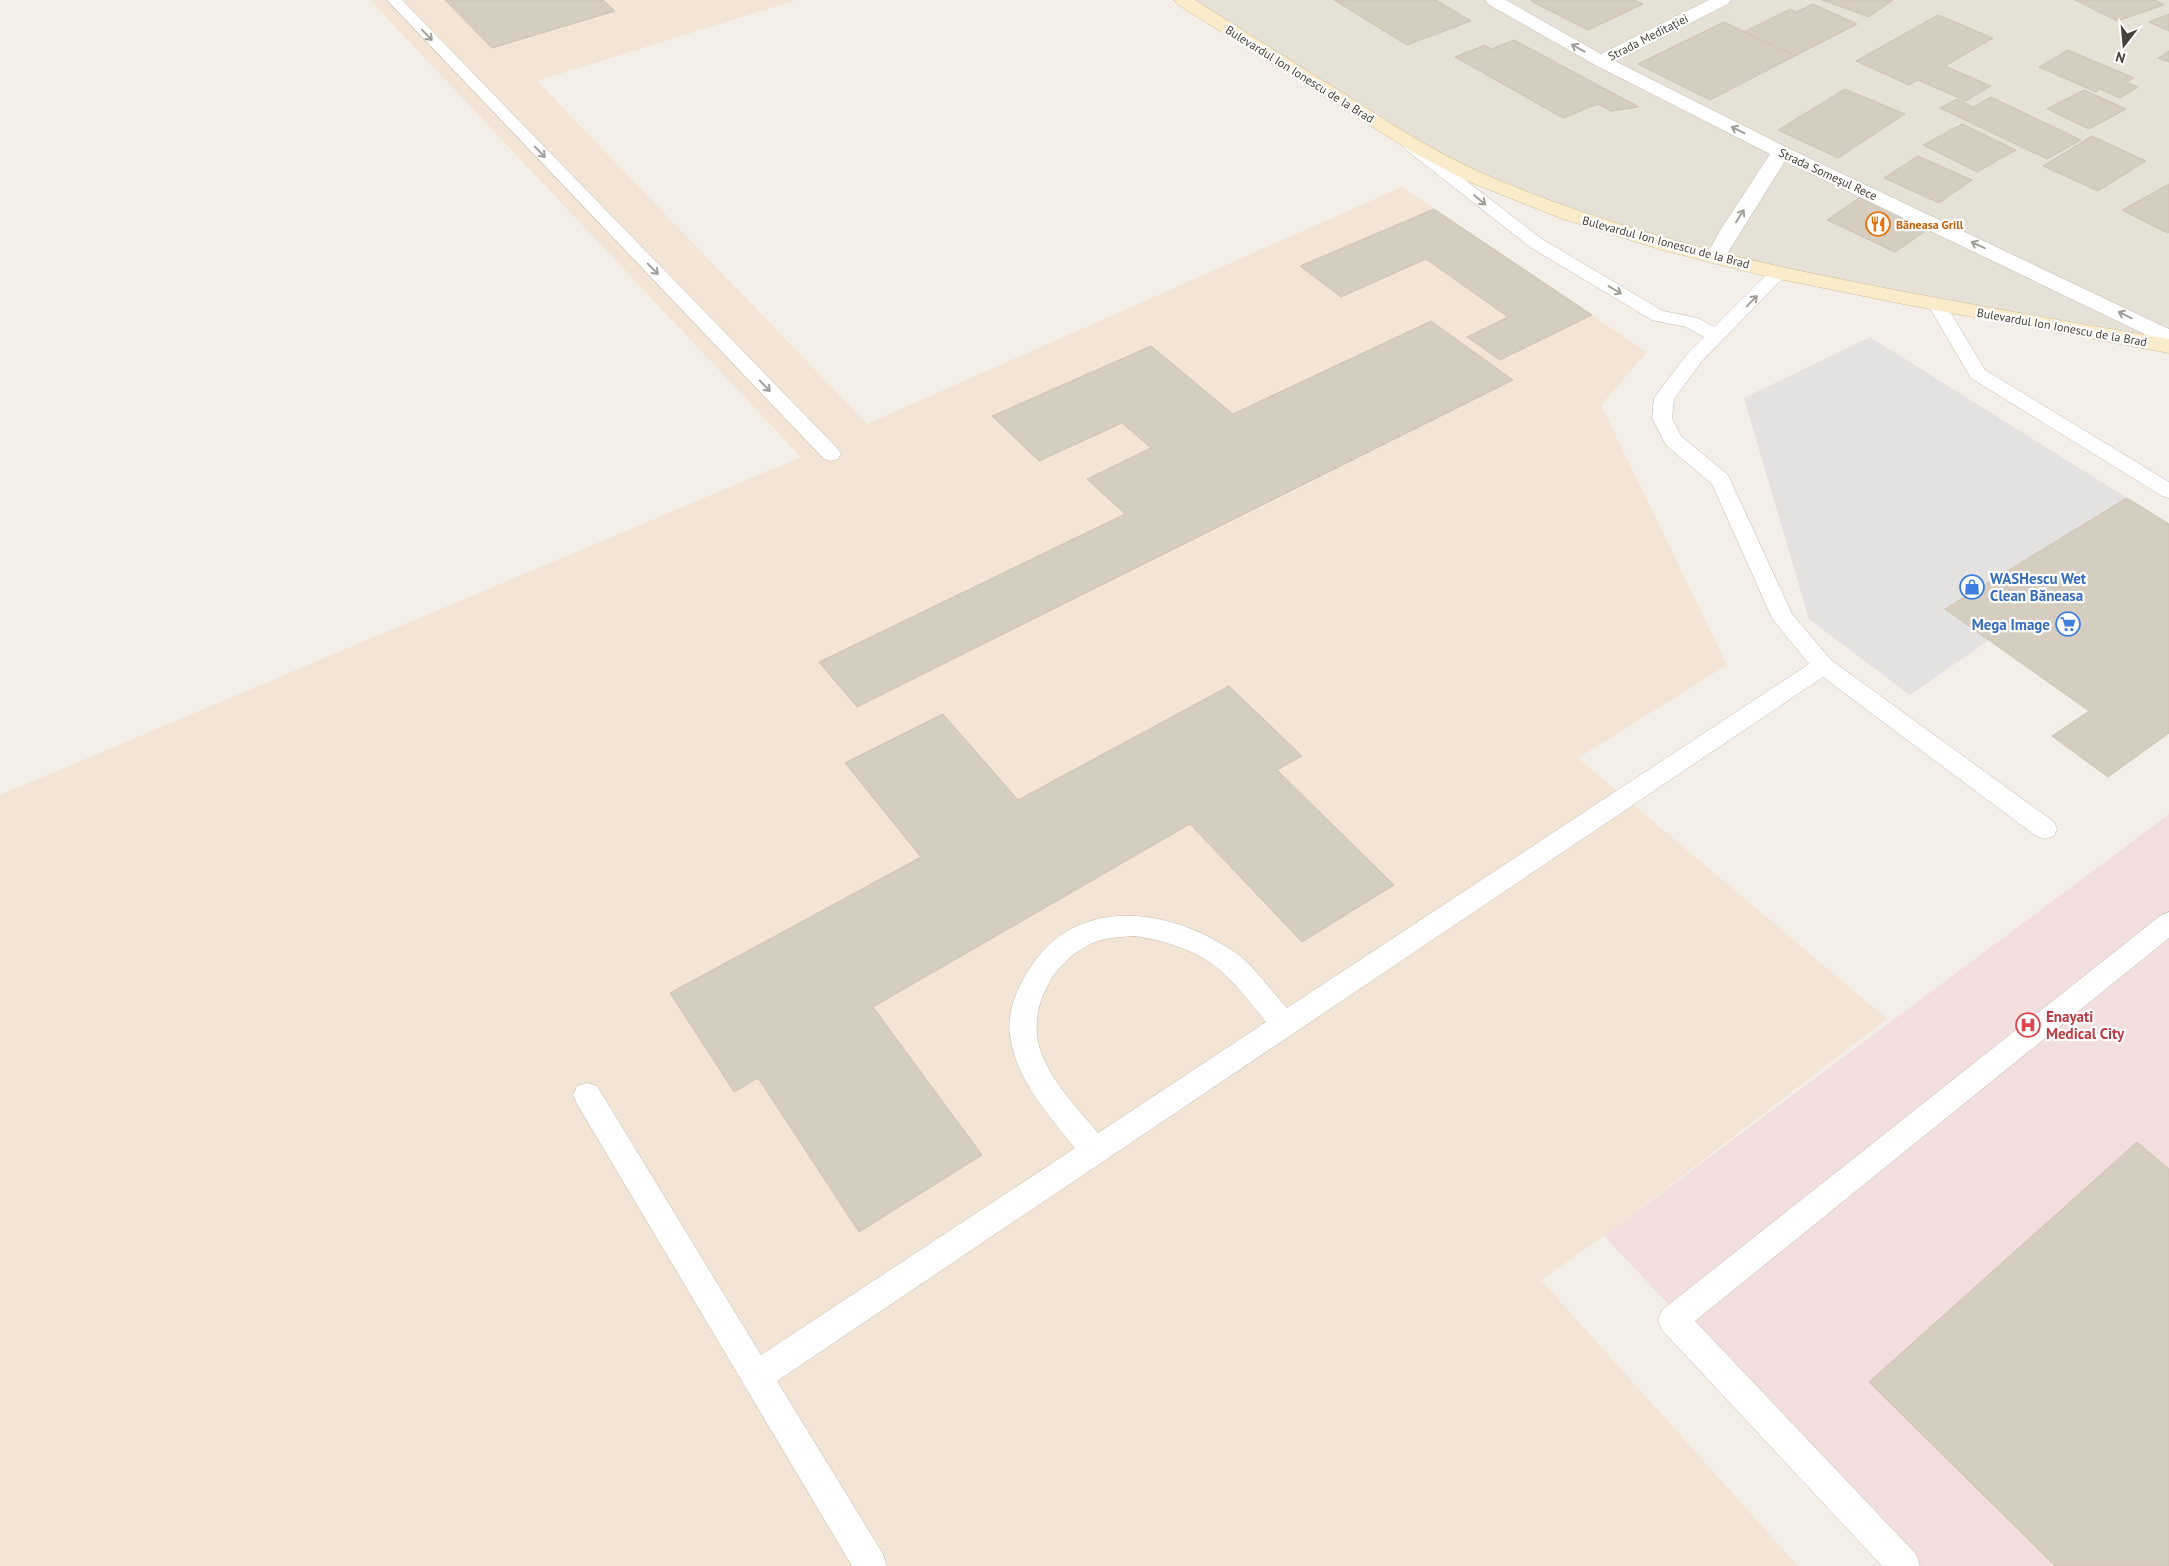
<svg xmlns="http://www.w3.org/2000/svg" width="2169" height="1566" font-family="'PT Sans',sans-serif">
	<rect width="100%" height="100%" fill="#f3efe8"/>
	<polygon fill="#e6e1d7" points="1183,0 2169,0 2169,346 1715,258 1471,176"/>
	<polygon fill="#f3e5d5" points="370,0 796,0 537,81 867,424 1402,187 1647,352 1601,405 1727,665 1578,758 1887,1019 1604,1236 1541,1280 1798,1566 0,1566 0,795 801,457"/>
	<polygon fill="#f2dfdd" points="2169,814 2169,1566 1915,1566 1604,1236"/>
	<polygon fill="#e4e2e0" points="1870,337 2127,498 1946,609 1989,640 1910,695 1809,619 1744,398"/>
	<g fill="#d6cdc1" stroke="#cec2b2">
		<polygon points="445,0 603,0 615,11 492,48"/>
		<polygon points="1334,0 1436,0 1471,21 1407,45"/>
		<polygon points="1534,0 1633,0 1643,4 1588,30 1531,1"/>
		<polygon points="1822,0 1893,0 1869,17"/>
		<polygon points="2075,0 2155,0 2164,5 2117,21"/>
		<polygon points="1813,4 1857,24 1795,56 1744,32 1790,9 1796,12"/>
		<polygon points="2169,14 2169,31 2149,22"/>
		<polygon points="1938,15 1993,38 1945,66 1991,86 1966,101 1918,80 1909,85 1856,61"/>
		<polygon points="1724,22 1795,56 1710,100 1638,64"/>
		<polygon points="1514,40 1639,107 1611,111 1598,104 1563,118 1455,57 1485,45 1491,49"/>
		<polygon points="2068,50 2134,78 2126,82 2138,87 2120,98 2100,89 2096,92 2039,67"/>
		<polygon points="2169,51 2169,62 2158,58"/>
		<polygon points="1845,89 1905,114 1838,158 1778,130"/>
		<polygon points="2084,90 2126,109 2089,129 2047,109"/>
		<polygon points="1991,97 2081,140 2047,159 1940,108 1957,99 1973,107"/>
		<polygon points="1962,124 2016,150 1977,172 1923,145"/>
		<polygon points="2092,136 2146,161 2098,191 2043,166"/>
		<polygon points="1918,156 1972,180 1939,203 1884,178"/>
		<polygon points="2169,184 2169,232 2167,233 2122,210"/>
		<polygon points="1862,196 1930,228 1895,252 1827,220"/>
		<polygon points="1434,209 1592,315 1500,360 1467,337 1508,317 1426,259 1341,297 1300,266"/>
		<polygon points="1431,321 1513,380 857,707 819,662 1125,514 1087,479 1151,448 1122,423 1039,461 992,416 1151,346 1233,414"/>
		<polygon points="2127,498 2169,524 2169,733 2108,777 2052,736 2089,711 1945,609"/>
		<polygon points="1229,686 1302,756 1277,770 1394,885 1302,942 1190,824 873,1007 982,1155 859,1232 758,1078 734,1092 670,993 921,857 845,763 943,714 1018,800"/>
		<polygon points="2137,1142 2169,1169 2169,1566 2055,1566 1869,1382"/>
	</g>
	<g fill="none" stroke-linecap="round" stroke-linejoin="round">
		<g stroke="#c0b9ae" stroke-width="1">
			<g id="lane">
				<polygon points="387,0 402,0 838,449 841,454 838,459 831,461 824,459"/>
				<path d="M 1411,141 L 1417,143 L 1542,239 L 1663,311 L 1698,318 L 1714,327 L 1773,268 L 1779,267 L 1785,268 L 1788,272 L 1785,276 L 1702,361 L 1674,399 L 1672,418 L 1681,436 L 1728,475 L 1792,614 L 1831,660 L 2054,822 L 2057,829 L 2054,836 L 2045,839 L 2036,836 L 1823,677 L 777,1381 L 883,1554 L 887,1566 L 852,1566 L 577,1104 L 573,1095 L 577,1086 L 587,1083 L 597,1086 L 761,1355 L 1075,1148 C 1049,1116 1015,1078 1010,1035 C 1006,1008 1021,979 1037,958 C 1079,905 1147,908 1203,934 C 1215,940 1228,947 1239,955 C 1257,970 1271,991 1287,1008 L 1809,664 L 1772,618 L 1712,484 L 1666,445 L 1652,418 L 1654,398 L 1688,353 L 1704,337 L 1686,327 L 1652,320 L 1530,247 L 1405,149 L 1403,146 L 1405,143 ZM 1135,936 C 1166,941 1196,950 1220,970 C 1237,985 1252,1005 1266,1022 L 1098,1133 C 1078,1108 1052,1083 1041,1052 C 1025,1009 1055,956 1098,941 C 1110,937 1122,937 1135,936 Z"/>
				<polygon points="1937,300 1943,301 1946,305 1985,370 2169,482 2169,498 2162,496 1971,378 1928,305 1931,301"/>
				<polygon points="2169,912 2169,938 1695,1321 1916,1554 1920,1566 1882,1566 1662,1330 1658,1320 1662,1310 2160,916"/>
			</g>
		</g>
		<g stroke="#c0b9ae" stroke-width="1">
			<polygon id="street" points="1485,0 1506,0 1601,54 1709,0 1731,0 1728,4 1615,61 1788,148 2169,329 2169,344 2161,342 1785,161 1722,262 1715,264 1708,262 1705,258 1721,229 1770,154 1595,65 1488,4"/>
		</g>
		<g stroke="#cfbf9b" stroke-width="1">
			<path id="secondary" d="M 1174,0 L 1195,0 C 1245,32 1295,63 1346,95 C 1390,123 1434,152 1482,173 C 1616,232 1758,264 1900,291 C 1990,308 2079,324 2169,339 L 2169,353 L 1908,305 L 1769,277 L 1662,250 L 1563,219 L 1467,181 L 1414,153 L 1177,4 Z"/>
		</g>
		<use href="#lane" fill="#fff" fill-rule="evenodd"/>
		<use href="#street" fill="#fff" fill-rule="evenodd"/>
		<use href="#secondary" fill="#faeccb" fill-rule="evenodd"/>
	</g>
	<defs><path id="oneway-shaft" d="M-6 0H5M1.5-3L5.5 0L1.5 3" fill="none" stroke-width="1.6" stroke-linecap="round" stroke-linejoin="round" transform="scale(1.25)"/></defs>
	<g stroke="#a29f9b">
		<use href="#oneway-shaft" transform="translate(427 35) rotate(46)"/>
		<use href="#oneway-shaft" transform="translate(1578 48) rotate(-151)"/>
		<use href="#oneway-shaft" transform="translate(1738 130) rotate(-153)"/>
		<use href="#oneway-shaft" transform="translate(540 152) rotate(46)"/>
		<use href="#oneway-shaft" transform="translate(1480 200) rotate(40)"/>
		<use href="#oneway-shaft" transform="translate(1740 216) rotate(-57)"/>
		<use href="#oneway-shaft" transform="translate(1978 245) rotate(-155)"/>
		<use href="#oneway-shaft" transform="translate(653 269) rotate(46)"/>
		<use href="#oneway-shaft" transform="translate(1615 290) rotate(31)"/>
		<use href="#oneway-shaft" transform="translate(1752 301) rotate(-46)"/>
		<use href="#oneway-shaft" transform="translate(2125 315) rotate(-154)"/>
		<use href="#oneway-shaft" transform="translate(765 386) rotate(46)"/>
	</g>
	<defs>
		<g id="restaurant-ring" transform="scale(1.25)"><circle r="9.5" fill="#fff" stroke="#e8710a" stroke-width="1.5"/><path d="M-5-6h1v4h1v-4h1v4h1v-4h1v5L-1.5 .5V6h-2V.5L-5-1ZM5-6V6H3V1.5H1.5Q1.5-4 5-6Z" fill="#e8710a"/></g>
		<g id="shop-ring" transform="scale(1.25)"><circle r="9.5" fill="#fff" stroke="#3f7fe0" stroke-width="1.5"/><path d="M-5-2.5h2.3a2.7 3.5 0 0 1 5.4 0H5L5.5 6h-11ZM-1.5-2.5h3a1.5 2.3 0 0 0-3 0Z" fill="#3f7fe0"/></g>
		<g id="supermarket-ring" transform="scale(1.25)"><circle r="9.5" fill="#fff" stroke="#3f7fe0" stroke-width="1.5"/><path d="M-6-5.5h2.5l.6 2H6L4.5 2H-2.5L-4.4-4H-6ZM-1.5 3.2a1.3 1.3 0 1 0 .1 0ZM3 3.2a1.3 1.3 0 1 0 .1 0Z" fill="#3f7fe0"/></g>
		<g id="hospital-ring" transform="scale(1.25)"><circle r="9.5" fill="#fff" stroke="#e0444e" stroke-width="1.5"/><path d="M-5-5h3v3.5h4V-5h3V5h-3V1.5h-4V5h-3Z" fill="#e0444e"/></g>
	</defs>
	<g fill-rule="evenodd">
		<use href="#restaurant-ring" x="1878" y="224"/>
		<use href="#shop-ring" x="1972" y="587"/>
		<use href="#supermarket-ring" x="2068" y="624"/>
		<use href="#hospital-ring" x="2028" y="1025"/>
	</g>
	<g text-anchor="middle" dominant-baseline="central" stroke-width="4.5" stroke-linejoin="round" paint-order="stroke">
		<g font-size="12" fill="#463f37" stroke="#fff">
			<text transform="translate(1648 37) rotate(-27)">Strada Meditației</text>
			<text transform="translate(1300 74) rotate(32)">Bulevardul Ion Ionescu de la Brad</text>
			<text transform="translate(1828 174) rotate(25)">Strada Someșul Rece</text>
			<text transform="translate(1666 242) rotate(15)">Bulevardul Ion Ionescu de la Brad</text>
			<text transform="translate(2062 327) rotate(10)">Bulevardul Ion Ionescu de la Brad</text>
		</g>
		<g font-size="12" font-weight="bold" fill="#c56008" stroke="#fff" text-anchor="start">
			<text x="1896" y="224">Băneasa Grill</text>
		</g>
		<g font-size="15" font-weight="bold" fill="#366cbe" stroke="#fff" text-anchor="start">
			<text x="1990" y="578">WASHescu Wet<tspan x="1990" dy="17">Clean Băneasa</tspan></text>
			<text x="2050" y="624" text-anchor="end">Mega Image</text>
		</g>
		<g font-size="15" font-weight="bold" fill="#be3a42" stroke="#fff" text-anchor="start">
			<text x="2046" y="1016">Enayati<tspan x="2046" dy="17">Medical City</tspan></text>
		</g>
	</g>
	<g transform="translate(2124 45) rotate(196)" stroke="#ffffff" stroke-width="4" paint-order="stroke">
	<path d="M0-4L9 19L0 12L-9 19Z" fill="#463f37"/>
	<text y="-8" font-size="14" font-weight="bold" text-anchor="middle" fill="#463f37">N</text>
	</g>
</svg>
